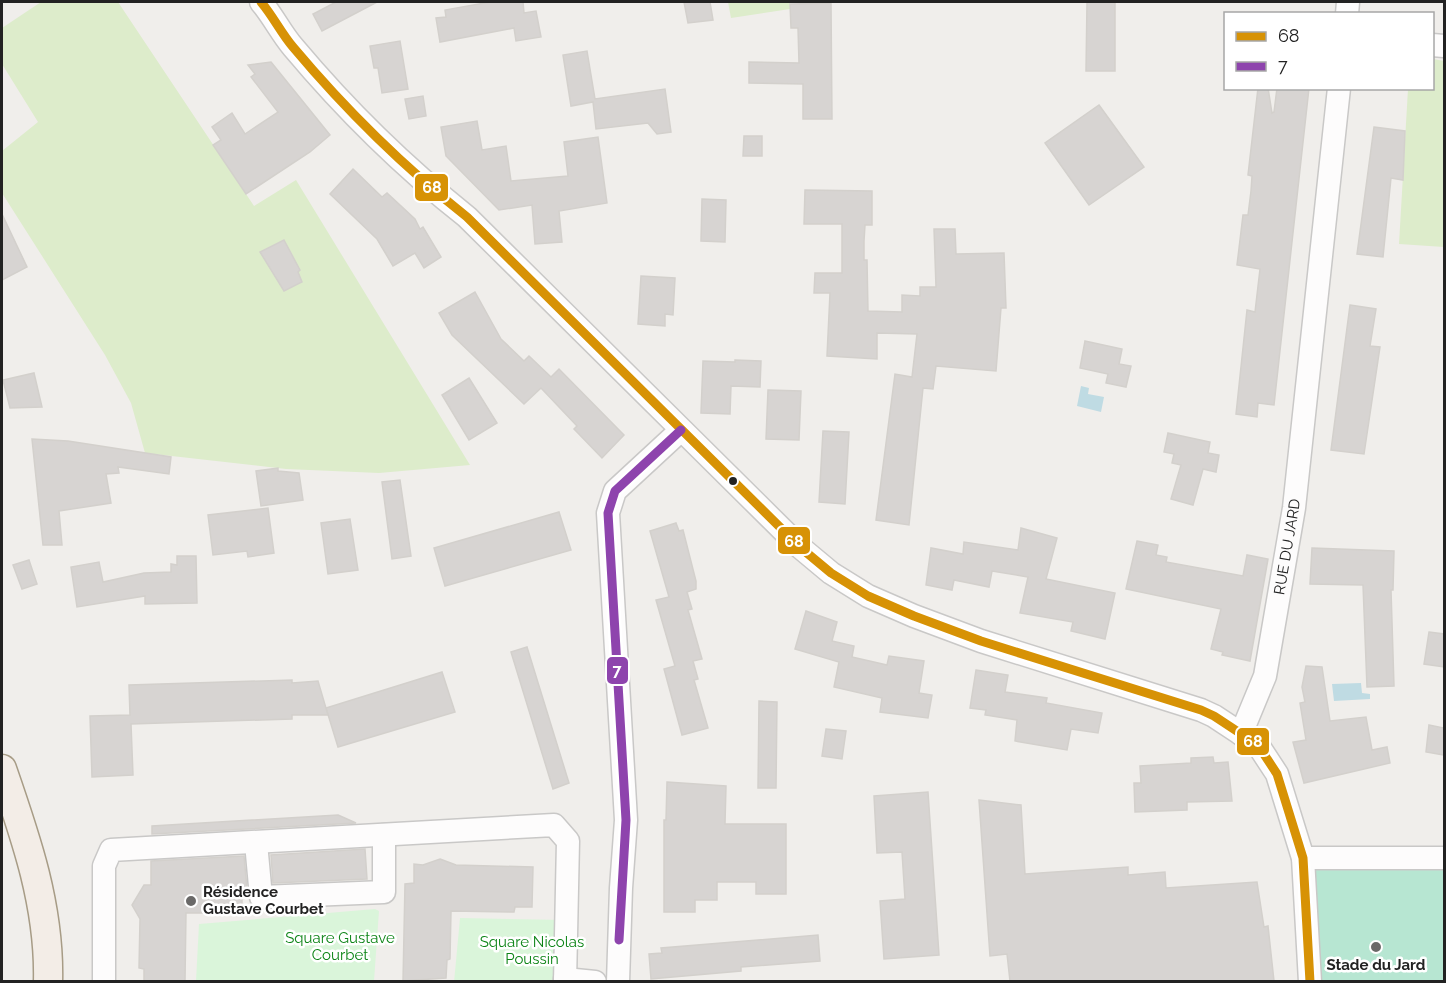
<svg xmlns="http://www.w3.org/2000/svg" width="1446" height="983" font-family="Raleway,sans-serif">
	<rect width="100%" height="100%" fill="#f0eeeb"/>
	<g fill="#ddeccb">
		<polygon points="41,2 118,2 254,206 296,180 470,465 379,473 286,469 145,453 131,403 105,355 2,193 2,151 38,122 2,64 2,28"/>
		<polygon points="728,2 790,2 790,9 731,18"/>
		<polygon points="1433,59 1444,61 1444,247 1399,244 1408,89 1432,88"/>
	</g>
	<g fill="#daf5da">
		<polygon points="375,909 379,911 374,981 196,981 199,924"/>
		<polygon points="460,918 566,920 565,981 454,982"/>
	</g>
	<polygon fill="#b7e6d2" points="1303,858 1444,858 1444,981 1310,981"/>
	<g fill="#bfdbe3">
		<polygon points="1081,386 1089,388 1088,394 1104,397 1101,412 1077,406"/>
		<polygon points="1361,683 1362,693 1370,694 1370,699 1334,701 1332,684"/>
	</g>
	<g fill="#d7d4d2" stroke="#d3d0cc" stroke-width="1.5">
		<polygon points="336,2 377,2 322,31 313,14"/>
		<polygon points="490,2 523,2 524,13 536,11 541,37 516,41 514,28 440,42 436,18 446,17 445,10"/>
		<polygon points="684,2 710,2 713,20 688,23"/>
		<polygon points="1087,2 1115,2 1115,71 1086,71"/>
		<polygon points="831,3 832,119 803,119 803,84 749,83 749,62 799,63 798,28 791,28 790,4"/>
		<polygon points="400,41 408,89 382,93 378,68 374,68 370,46"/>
		<polygon points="587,51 595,99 665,89 671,132 657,134 648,123 596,129 593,102 571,106 563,55"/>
		<polygon points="271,62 330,135 310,152 246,194 213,145 221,140 212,127 232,113 245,134 278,112 251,77 255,74 248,65"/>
		<polygon points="1258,88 1268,88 1272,113 1274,112 1277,88 1309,88 1274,405 1258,403 1257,417 1236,414 1247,310 1255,312 1260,269 1237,265 1243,215 1248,215 1251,191 1252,176 1248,175"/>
		<polygon points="423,96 426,116 409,119 405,99"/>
		<polygon points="1099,105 1144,167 1089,205 1045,143"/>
		<polygon points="477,121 482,150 506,146 511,181 568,176 564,142 598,137 607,203 559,211 562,242 535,244 532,205 499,210 446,156 441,127"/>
		<polygon points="1374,127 1405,131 1403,180 1391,178 1383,257 1357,254"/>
		<polygon points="744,136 762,136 762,156 743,156"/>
		<polygon points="353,169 382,197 387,193 415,219 420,229 423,227 441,257 424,268 415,253 393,266 377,239 330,194"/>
		<polygon points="805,190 872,191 872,225 865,225 864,241 864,260 867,260 868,311 902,312 902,295 920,296 920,287 936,287 934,229 955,229 956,254 1004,253 1006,308 1001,308 996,371 936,366 933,389 923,388 909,525 876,520 895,374 912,377 917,334 877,333 877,359 827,356 830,293 814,293 815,273 842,273 842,224 804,224"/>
		<polygon points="702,199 726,200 725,242 701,241"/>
		<polygon points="2,214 27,267 2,280"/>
		<polygon points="284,240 300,270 298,272 302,282 284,291 260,252"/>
		<polygon points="641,276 675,278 673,315 665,314 665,326 638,324"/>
		<polygon points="475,292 501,339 524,361 529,356 551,377 559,369 624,435 602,458 574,429 577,426 541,388 524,404 452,335 439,313"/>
		<polygon points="1350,305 1376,309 1370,346 1380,347 1364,454 1331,450"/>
		<polygon points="1085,341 1122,349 1119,364 1131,366 1126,387 1106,383 1108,374 1080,368"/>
		<polygon points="735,360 761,361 760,387 731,386 730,414 701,413 703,361 735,362"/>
		<polygon points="34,373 42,407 10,408 3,380"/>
		<polygon points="469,378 497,423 469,440 442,395"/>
		<polygon points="768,390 801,391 799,440 766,439"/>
		<polygon points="823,431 849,432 845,504 819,502"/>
		<polygon points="1168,433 1210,442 1208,453 1219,455 1216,472 1203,469 1193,505 1171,499 1181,465 1172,463 1174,454 1164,452"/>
		<polygon points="32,439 68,441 171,457 169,474 118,467 119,473 106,474 111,503 59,511 62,545 43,545"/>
		<polygon points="278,468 278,471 299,473 303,500 261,506 256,471"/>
		<polygon points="400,480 411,556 392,559 382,482"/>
		<polygon points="268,508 274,553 248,557 247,551 213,555 208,515"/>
		<polygon points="559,512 571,550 445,586 434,548"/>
		<polygon points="350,519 358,570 328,574 321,523"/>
		<polygon points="676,523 679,531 683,530 696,581 696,589 687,592 692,609 688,610 702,659 693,661 698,679 694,680 708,728 682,735 664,669 675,666 656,600 669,597 650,531"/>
		<polygon points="1021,528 1057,538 1046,579 1115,593 1105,639 1071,631 1073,622 1020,613 1028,577 992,571 989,587 954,580 952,590 926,585 931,548 963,554 964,542 1018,550"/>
		<polygon points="1137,541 1158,545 1156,555 1167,557 1166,562 1243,576 1247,555 1268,559 1250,661 1222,655 1223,652 1211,649 1221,609 1126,589"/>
		<polygon points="1312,548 1394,551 1393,590 1391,590 1394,686 1367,687 1363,585 1310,584"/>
		<polygon points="177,556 196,556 197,603 145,604 145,596 77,607 71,567 99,562 103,582 144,573 171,572 171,564 177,565"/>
		<polygon points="29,560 37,584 22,589 13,565"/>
		<polygon points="806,611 837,622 832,641 854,646 852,657 887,665 889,656 924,661 919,693 932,695 928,718 880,712 882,698 834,687 839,662 795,649"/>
		<polygon points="1429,632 1444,634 1444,667 1424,664"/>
		<polygon points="527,647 569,783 553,789 511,652"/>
		<polygon points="1306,666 1322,667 1330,721 1366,717 1372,750 1387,747 1390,763 1304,783 1293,742 1306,740 1300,703 1305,702 1302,687"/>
		<polygon points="976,670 1008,675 1005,692 1047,698 1046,703 1102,713 1098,733 1071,729 1067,750 1015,741 1017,720 985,715 986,710 970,708"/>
		<polygon points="442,672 455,712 338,747 326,708"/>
		<polygon points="292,680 292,683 318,681 328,715 292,715 292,719 131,724 133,775 92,777 90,716 130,715 129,685"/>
		<polygon points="759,701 777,702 776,788 758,788"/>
		<polygon points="1429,725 1444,728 1444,755 1426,752"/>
		<polygon points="826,729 846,731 842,759 822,756"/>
		<polygon points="1213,757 1214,763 1228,762 1232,801 1187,802 1187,810 1135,812 1134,783 1141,783 1140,766 1191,763 1191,758"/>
		<polygon points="667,782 726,786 725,824 786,824 786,894 756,894 756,882 717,882 717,900 695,900 695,912 664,912 664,820 666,820"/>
		<polygon points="928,792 939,955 884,959 880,901 905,899 902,852 877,853 874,796"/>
		<polygon points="979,800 1021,805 1025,874 1128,867 1128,875 1165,872 1166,888 1257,882 1264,927 1268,926 1274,981 1010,981 1007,954 990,956"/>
		<polygon points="338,815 356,823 152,834 152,826"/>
		<polygon points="365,849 367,879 273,883 271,855"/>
		<polygon points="244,856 247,889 242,889 242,909 224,909 224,913 186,913 185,981 144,981 144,969 139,968 140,919 132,905 144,885 151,885 151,861"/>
		<polygon points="440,859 456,865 533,867 532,907 515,907 514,912 451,911 450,959 447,960 446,978 403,981 405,884 414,883 414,864 423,865"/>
		<polygon points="818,935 820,961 741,967 741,971 651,979 649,954 662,953 661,948"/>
	</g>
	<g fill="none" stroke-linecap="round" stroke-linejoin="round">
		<g stroke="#c9c8c7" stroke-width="25">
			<g id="minor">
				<path d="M 261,2 C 273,16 281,33 293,47 C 345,109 404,167 467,217 L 801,548 L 831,573 L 868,596 L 914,616 L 981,641 L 1201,710 L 1214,716 L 1258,745 L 1277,774 L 1303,858 L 1310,982"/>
				<polyline points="1347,14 1348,2"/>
				<polyline points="1432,45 1444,46"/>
				<path id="s1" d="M 1241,734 L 1265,676 L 1294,508 L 1339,88"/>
				<polyline points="256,843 261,897 384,892 384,835"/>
				<polyline points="1303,858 1444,858"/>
				<polyline points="565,979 595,982"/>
				<polyline points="104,982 104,866 111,850 554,825 568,841 565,982"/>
				<polyline points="618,982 621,888 626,820 608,513 615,491 681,430"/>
			</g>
		</g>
		<g stroke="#a79c86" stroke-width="31">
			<path id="major" d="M 2,769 C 26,838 50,907 48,982"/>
		</g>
		<use href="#minor" stroke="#fdfcfc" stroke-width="22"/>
		<use href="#major" stroke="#f3ede7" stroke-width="28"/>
		<g stroke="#fff" stroke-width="14">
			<path id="bus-1" d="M 261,2 C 273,16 281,33 293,47 C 345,109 404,167 467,217 L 801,548 L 831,573 L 868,596 L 914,616 L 981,641 L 1201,710 L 1214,716 L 1258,745 L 1277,774 L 1303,858 L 1310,982"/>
		</g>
		<g stroke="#fff" stroke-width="14">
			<polyline id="bus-2" points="619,940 626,820 608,513 615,491 681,430"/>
		</g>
		<use href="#bus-1" stroke="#d79205" stroke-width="9"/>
		<use href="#bus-2" stroke="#8e44ad" stroke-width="9"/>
	</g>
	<circle fill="#222" stroke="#fff" stroke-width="2" cx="733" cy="481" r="5"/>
	<g fill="#6a6968" stroke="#fff" stroke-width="2">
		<circle cx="191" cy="901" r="6"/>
		<circle cx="1376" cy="947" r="6"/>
	</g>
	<g text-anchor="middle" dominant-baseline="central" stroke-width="5" stroke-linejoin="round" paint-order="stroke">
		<g font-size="15" fill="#222" stroke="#fff">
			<text stroke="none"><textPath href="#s1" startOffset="194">RUE DU JARD</textPath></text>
		</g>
		<g font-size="15" font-weight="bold" fill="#222" stroke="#fff" text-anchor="start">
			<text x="203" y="892">Résidence<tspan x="203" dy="17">Gustave Courbet</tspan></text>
			<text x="1376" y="965" text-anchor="middle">Stade du Jard</text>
		</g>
		<g font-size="15" fill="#0c8416" stroke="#fff">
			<text x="340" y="938">Square Gustave<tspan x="340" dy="17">Courbet</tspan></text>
			<text x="532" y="942">Square Nicolas<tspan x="532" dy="17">Poussin</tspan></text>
		</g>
	</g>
	<g stroke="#fff" stroke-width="2">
		<rect x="414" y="173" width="35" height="29" rx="6" fill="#d79205"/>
		<rect x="777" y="526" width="34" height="29" rx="6" fill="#d79205"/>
		<rect x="606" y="656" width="23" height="29" rx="6" fill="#8e44ad"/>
		<rect x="1236" y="727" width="34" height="29" rx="6" fill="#d79205"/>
	</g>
	<g font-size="16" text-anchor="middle" font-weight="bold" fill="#fff">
		<text x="432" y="193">68</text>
		<text x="794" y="547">68</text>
		<text x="617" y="676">7</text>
		<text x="1253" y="747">68</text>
	</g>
	<rect width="1446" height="983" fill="none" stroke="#222222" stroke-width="6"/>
	<rect x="1224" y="12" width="210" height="78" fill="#ffffff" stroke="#a7a7a7" stroke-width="1.5"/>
	<rect x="1236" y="32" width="30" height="9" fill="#d79205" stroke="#a7a7a7" stroke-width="1.5"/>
	<text x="1278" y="42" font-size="18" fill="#222222">68</text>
	<rect x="1236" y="62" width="30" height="9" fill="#8e44ad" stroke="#a7a7a7" stroke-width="1.5"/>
	<text x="1278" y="72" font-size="18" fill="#222222">7</text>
</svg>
